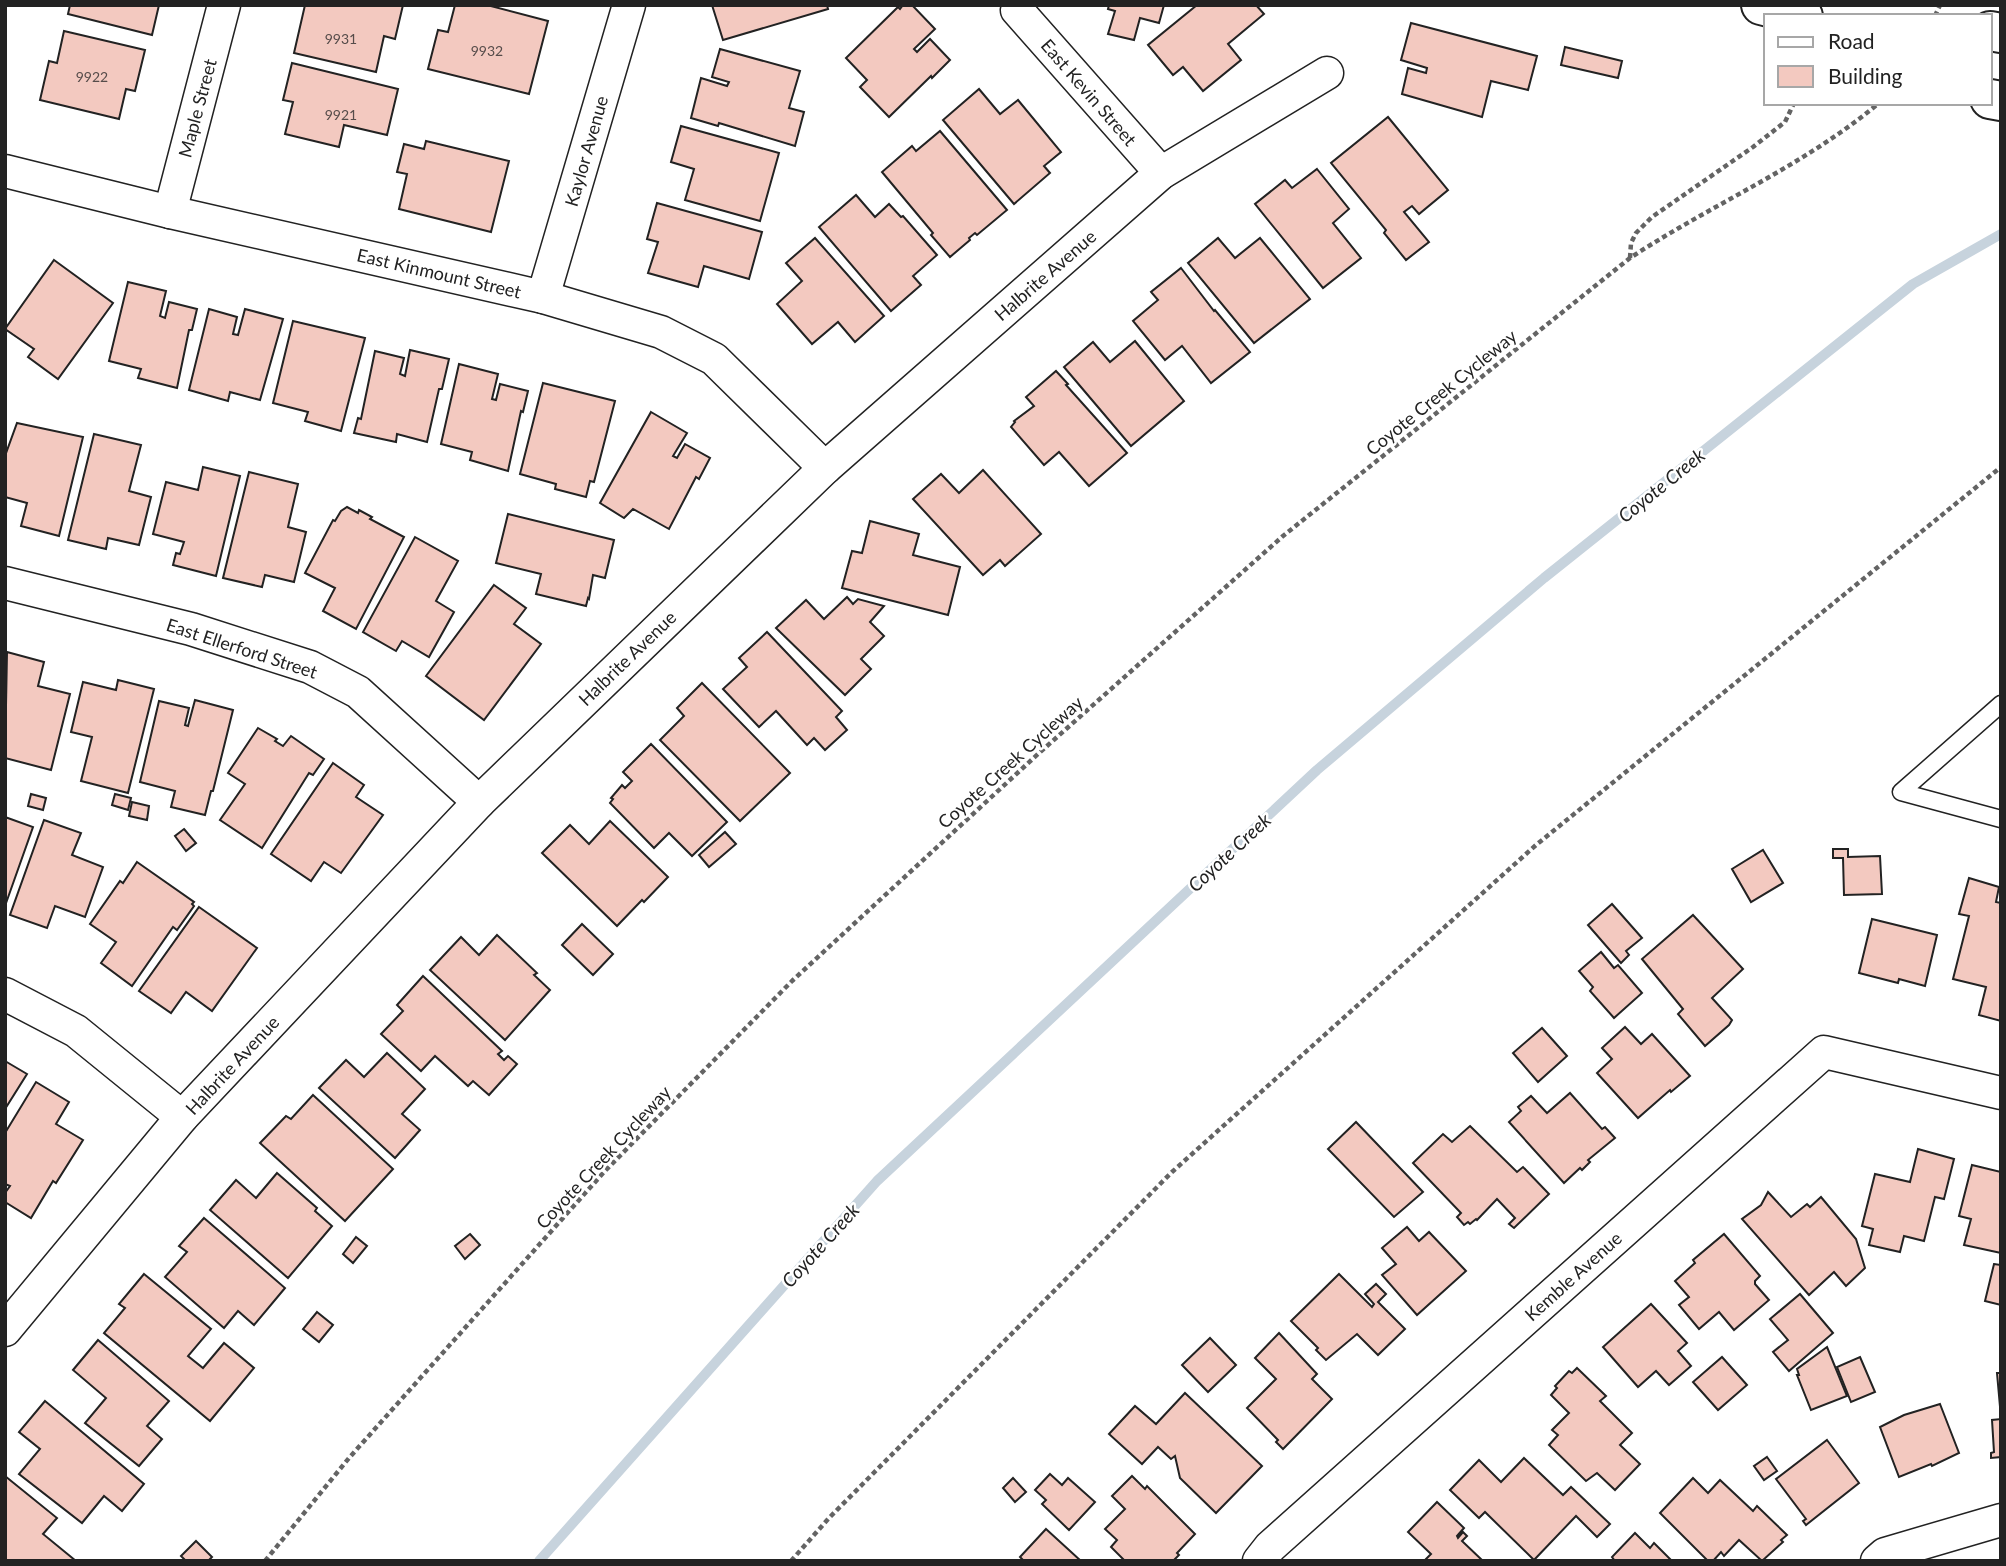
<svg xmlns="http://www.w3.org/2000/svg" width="2006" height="1566" font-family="Lato,sans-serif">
	<rect width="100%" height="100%" fill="#fff"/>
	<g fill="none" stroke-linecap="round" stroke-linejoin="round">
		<polyline stroke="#c7d3dd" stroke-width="10" points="539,1561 877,1181 1317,770 1544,578 1913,284 2001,234"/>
	</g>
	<g fill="#f3c9c0" stroke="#222" stroke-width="2">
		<polygon points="70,5 159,5 152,35 68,14"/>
		<polygon points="305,5 403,5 395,39 384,36 376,72 294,53"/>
		<polygon points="455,5 487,5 548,21 529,94 428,69 438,30 448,32"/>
		<polygon points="712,5 827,5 828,9 723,40"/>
		<polygon points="903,5 912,5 935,29 914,49 917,52 930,39 950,60 932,78 931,76 889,117 860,87 867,80 846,58 898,7 900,9"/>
		<polygon points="1109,5 1164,5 1159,23 1140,18 1134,40 1108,34 1115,11 1108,9"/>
		<polygon points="1197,5 1256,5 1264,14 1228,44 1241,60 1203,91 1183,67 1173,75 1148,45"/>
		<polygon points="1411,23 1537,56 1528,90 1491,81 1482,117 1402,94 1408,68 1426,73 1427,68 1401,60"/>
		<polygon points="64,31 145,50 135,91 126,89 119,119 40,100 49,61 57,63"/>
		<polygon points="1565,47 1622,61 1618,78 1561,65"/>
		<polygon points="720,49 800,71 789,108 804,112 795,146 719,123 718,126 691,118 701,78 727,86 729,82 712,77"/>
		<polygon points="292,63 398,89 387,135 344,125 339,147 285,134 293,102 283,100"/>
		<polygon points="979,89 1000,114 1018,100 1061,152 1044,166 1050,173 1014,204 943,120"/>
		<polygon points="1388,117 1448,190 1419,214 1412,206 1404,212 1429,242 1406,260 1384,233 1386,230 1331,163"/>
		<polygon points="681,126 779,153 760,221 685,200 694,169 671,162"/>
		<polygon points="940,131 1007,210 977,235 975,233 969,238 970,240 950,257 931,235 933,233 882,172 912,146 916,151"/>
		<polygon points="426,141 509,161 491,232 399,209 407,174 397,172 404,144 424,149"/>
		<polygon points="1317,169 1349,209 1333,223 1361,258 1323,288 1255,204 1285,180 1292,188"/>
		<polygon points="856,195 875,217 889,204 901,217 903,216 937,255 913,276 921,285 891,311 819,227"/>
		<polygon points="657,203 762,232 749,279 704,266 698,287 648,273 658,242 647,239"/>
		<polygon points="815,238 884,316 855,342 838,322 812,344 777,304 802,281 786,263"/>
		<polygon points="1218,238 1235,258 1260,238 1310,299 1254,343 1188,263"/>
		<polygon points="54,260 113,303 58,379 28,357 34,349 5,329"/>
		<polygon points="1181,268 1214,311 1215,310 1250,352 1211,383 1182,346 1165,360 1133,321 1158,300 1151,292"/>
		<polygon points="128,282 166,291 160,316 165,318 169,302 197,309 192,330 189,330 177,388 138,378 141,369 109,361"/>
		<polygon points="209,309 237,317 233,334 238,335 245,309 283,319 260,400 230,392 228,401 189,390"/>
		<polygon points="293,321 365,338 341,431 305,421 308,412 273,403"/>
		<polygon points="1135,341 1184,401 1131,446 1064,367 1093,342 1110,362"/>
		<polygon points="410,350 449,359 442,389 439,389 427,442 397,434 396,442 354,433 358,418 361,419 375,351 404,358 400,374 405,376"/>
		<polygon points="459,364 498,374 492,399 496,400 500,384 528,391 523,412 521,411 508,471 470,460 472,452 441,444"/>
		<polygon points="1056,371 1068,384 1066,385 1127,453 1089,486 1059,452 1044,465 1011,427 1015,422 1014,421 1034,406 1026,397"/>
		<polygon points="543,383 615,401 594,482 590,481 586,497 555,489 556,484 520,474"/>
		<polygon points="651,412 687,433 673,456 677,458 685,444 710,458 699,479 696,477 669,529 633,509 624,518 600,503"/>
		<polygon points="17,423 83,437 59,536 21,526 27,503 5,497 5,456"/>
		<polygon points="94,434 141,445 129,491 151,497 139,545 108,538 106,549 68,540"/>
		<polygon points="203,467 240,476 216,576 173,565 176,553 180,554 184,542 153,534 166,482 198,490"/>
		<polygon points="983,470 1041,534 1005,566 1000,560 983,575 913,499 941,474 959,493"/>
		<polygon points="249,472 298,484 288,527 306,532 294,582 265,575 262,587 223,578"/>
		<polygon points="347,507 358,513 359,510 372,517 370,519 404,537 356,629 323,611 335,588 305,573 333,520 335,521 341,511"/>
		<polygon points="508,514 614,540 605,578 593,575 589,599 588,598 586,606 536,594 541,574 496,563"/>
		<polygon points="870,521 919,534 913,555 960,567 948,615 842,588 852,551 862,553"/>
		<polygon points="415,537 458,561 436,601 454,612 429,657 402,641 396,651 363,632"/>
		<polygon points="494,585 526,608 514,624 541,644 484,720 426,676"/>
		<polygon points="847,597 853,604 858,599 884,606 870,622 884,636 861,659 871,669 845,695 776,628 806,600 824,619"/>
		<polygon points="767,632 842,711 836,717 847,730 825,750 814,738 807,745 776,711 759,727 723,689 747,667 739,658"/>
		<polygon points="7,652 44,662 38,686 70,694 51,770 5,758"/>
		<polygon points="118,680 154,689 128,793 81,781 92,737 71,732 83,682 116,690"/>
		<polygon points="702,683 790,773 740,821 660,740 684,716 677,708"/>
		<polygon points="195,700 233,710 213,791 211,791 205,815 171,807 175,791 140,782 159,701 189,708 185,725 188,726"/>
		<polygon points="258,728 277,739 275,741 283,746 291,736 324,759 313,775 309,773 262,848 220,820 245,784 228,773"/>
		<polygon points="651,744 727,822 692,856 669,833 654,848 610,803 613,799 611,798 622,785 625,788 632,781 623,772"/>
		<polygon points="333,763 364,785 356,797 383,815 341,873 324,862 311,881 271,854"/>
		<polygon points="31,794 46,798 43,810 28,806"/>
		<polygon points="115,794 131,798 128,810 112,805"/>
		<polygon points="132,802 149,806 147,820 129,816"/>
		<polygon points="5,817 33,827 5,906"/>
		<polygon points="44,820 81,833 72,855 103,867 85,917 55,906 47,928 10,915"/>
		<polygon points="610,821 668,877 644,902 642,900 617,926 542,853 570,825 589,844"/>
		<polygon points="184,829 196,843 186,851 175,836"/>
		<polygon points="725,832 736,844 709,867 699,855"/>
		<polygon points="1833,849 1848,849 1848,857 1880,856 1882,894 1844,895 1843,858 1833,858"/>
		<polygon points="1763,850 1783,883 1751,902 1732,869"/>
		<polygon points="137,862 194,902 192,904 194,906 177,930 173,927 132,986 101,963 116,942 90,924 120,881 123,883"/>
		<polygon points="1969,878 1999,887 1996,902 2001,903 2001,1021 1979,1015 1986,987 1953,979 1969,916 1959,914"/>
		<polygon points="1612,904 1642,938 1626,951 1629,955 1621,963 1588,925"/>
		<polygon points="199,907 257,948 212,1011 186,992 171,1013 139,991"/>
		<polygon points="1693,915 1743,969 1712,998 1732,1020 1729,1025 1705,1046 1678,1014 1683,1009 1642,959"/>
		<polygon points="1872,919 1937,935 1925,986 1899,979 1898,983 1859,973"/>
		<polygon points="582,924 613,954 593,975 562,945"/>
		<polygon points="497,935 537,973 534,975 550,990 505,1040 430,970 461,937 479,955"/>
		<polygon points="1601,952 1614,968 1618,965 1642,993 1614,1018 1590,991 1593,987 1579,971"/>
		<polygon points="423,976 502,1051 498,1054 504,1060 508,1056 517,1064 489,1095 473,1081 468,1086 435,1056 421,1071 381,1034 403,1011 397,1005"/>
		<polygon points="1625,1027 1641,1044 1652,1034 1690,1076 1671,1092 1670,1090 1638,1118 1597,1073 1612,1059 1602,1048"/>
		<polygon points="1542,1028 1567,1056 1538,1082 1513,1053"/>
		<polygon points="387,1053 425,1089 402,1114 420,1130 395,1158 319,1088 346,1060 364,1077"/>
		<polygon points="5,1061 27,1074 5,1109"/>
		<polygon points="36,1082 69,1102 56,1124 83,1140 56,1183 53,1181 31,1218 5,1202 5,1193 10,1186 5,1184 5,1133"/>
		<polygon points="1570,1093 1602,1129 1605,1127 1615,1138 1588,1160 1590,1162 1582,1170 1580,1168 1564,1183 1509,1122 1521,1111 1518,1107 1531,1096 1547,1113"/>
		<polygon points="313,1095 393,1169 345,1221 260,1143 286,1116 291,1119"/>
		<polygon points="1356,1122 1423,1192 1394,1217 1328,1149"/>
		<polygon points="1470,1126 1517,1172 1523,1167 1549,1194 1514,1228 1509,1224 1515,1218 1497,1199 1477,1220 1476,1219 1470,1224 1468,1222 1464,1225 1457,1217 1461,1213 1413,1163 1443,1134 1452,1142"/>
		<polygon points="1918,1149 1954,1159 1944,1199 1935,1197 1924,1241 1904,1236 1900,1252 1869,1245 1873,1229 1862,1226 1875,1174 1910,1182"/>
		<polygon points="1972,1165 2001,1172 2001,1253 1964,1245 1971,1219 1959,1216"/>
		<polygon points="277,1173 317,1208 315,1211 332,1226 288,1278 210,1210 236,1180 256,1198"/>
		<polygon points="1768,1192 1791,1217 1807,1204 1810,1207 1821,1197 1856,1239 1865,1268 1846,1286 1834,1272 1809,1295 1742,1219 1761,1205"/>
		<polygon points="204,1218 285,1288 254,1325 238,1311 224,1328 165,1277 187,1252 179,1246"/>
		<polygon points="1407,1227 1419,1241 1429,1232 1466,1271 1417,1315 1382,1275 1396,1264 1382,1248"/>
		<polygon points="470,1234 480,1245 465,1259 455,1246"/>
		<polygon points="1724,1234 1760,1276 1755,1281 1755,1284 1769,1300 1734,1330 1719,1312 1699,1329 1679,1305 1689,1297 1675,1281 1695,1263 1693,1260"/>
		<polygon points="356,1237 367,1246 353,1263 343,1254"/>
		<polygon points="1994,1264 2001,1265 2001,1305 1985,1301"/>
		<polygon points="144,1274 211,1329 188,1356 203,1368 224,1343 254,1368 210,1421 104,1333 125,1308 119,1304"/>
		<polygon points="1339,1274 1372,1307 1374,1304 1365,1294 1376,1284 1386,1294 1378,1302 1405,1329 1378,1355 1357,1334 1326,1360 1316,1350 1318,1348 1291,1321"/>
		<polygon points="1800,1294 1833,1333 1789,1371 1773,1352 1788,1340 1770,1319"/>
		<polygon points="1651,1304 1687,1343 1678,1351 1691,1366 1669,1385 1656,1371 1638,1387 1603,1347"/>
		<polygon points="317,1312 333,1325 319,1342 303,1329"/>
		<polygon points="1279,1333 1317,1374 1312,1379 1332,1399 1283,1449 1276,1442 1278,1440 1247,1408 1276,1379 1255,1358"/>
		<polygon points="1210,1338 1236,1365 1208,1392 1182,1365"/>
		<polygon points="98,1340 169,1401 147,1426 162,1439 139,1466 85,1423 106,1398 73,1370"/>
		<polygon points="1827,1347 1847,1396 1811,1410 1797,1375 1799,1375 1797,1369"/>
		<polygon points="1722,1357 1747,1385 1718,1410 1693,1382"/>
		<polygon points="1860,1357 1875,1392 1851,1402 1837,1367"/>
		<polygon points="1577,1368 1606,1396 1600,1401 1632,1433 1620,1445 1640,1464 1615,1490 1597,1473 1586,1481 1549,1445 1558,1435 1552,1430 1569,1413 1551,1395 1557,1388 1555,1386 1569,1371 1572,1373"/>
		<polygon points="1997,1373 2001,1373 2001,1418"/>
		<polygon points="1185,1393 1262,1466 1216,1513 1180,1478 1175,1456 1171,1459 1158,1447 1142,1464 1109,1434 1135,1406 1156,1424"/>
		<polygon points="45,1401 144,1484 122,1511 104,1496 82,1523 19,1474 40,1449 19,1432"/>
		<polygon points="1940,1404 1959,1453 1932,1466 1931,1464 1899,1477 1880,1427 1904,1415"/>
		<polygon points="2001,1419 2001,1457 1991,1458 1991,1453 1994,1452 1992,1420"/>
		<polygon points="1827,1440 1859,1483 1806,1525 1803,1521 1806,1519 1776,1479"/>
		<polygon points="1767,1457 1777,1471 1764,1480 1754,1466"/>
		<polygon points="1524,1458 1563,1495 1571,1487 1610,1524 1597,1537 1576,1516 1534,1560 1485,1512 1479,1518 1450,1490 1479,1460 1501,1482"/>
		<polygon points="1050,1474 1062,1485 1068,1478 1095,1502 1069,1530 1042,1504 1046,1500 1035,1490"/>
		<polygon points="5,1476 57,1518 43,1534 76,1561 5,1561"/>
		<polygon points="1132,1476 1145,1489 1147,1486 1195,1534 1177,1553 1179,1555 1173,1561 1125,1561 1111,1547 1117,1540 1105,1529 1125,1509 1112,1496"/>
		<polygon points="1013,1478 1026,1492 1015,1502 1003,1488"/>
		<polygon points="1693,1478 1708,1493 1720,1480 1753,1511 1757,1506 1787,1535 1781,1540 1783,1542 1762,1561 1739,1540 1724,1556 1721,1552 1713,1561 1708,1561 1660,1513"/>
		<polygon points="1437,1502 1464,1528 1457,1536 1458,1538 1463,1532 1467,1536 1462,1541 1483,1561 1424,1561 1431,1554 1408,1532"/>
		<polygon points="1046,1529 1081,1561 1024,1561 1020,1557"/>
		<polygon points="1635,1533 1650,1548 1654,1543 1672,1561 1615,1561 1612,1557"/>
		<polygon points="196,1541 212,1557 208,1561 186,1561 181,1556"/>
	</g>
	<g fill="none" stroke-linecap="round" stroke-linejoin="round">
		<g stroke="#222" stroke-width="19">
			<polyline id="lane" points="2001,704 1901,792 2001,819"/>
		</g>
		<g stroke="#222" stroke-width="35">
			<g id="street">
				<polyline points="1017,10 1161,173"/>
				<polyline points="5,171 170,212 543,297 661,332 714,359 825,468"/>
				<polyline points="170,212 224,5"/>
				<polyline points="543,297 629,5"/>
				<polyline points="5,583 191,629 310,667 358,692 479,802"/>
				<polyline points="5,994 76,1031 182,1117"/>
				<polyline points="5,1330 182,1117 479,802 825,468 1161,173 1327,73"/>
				<polyline points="1259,1561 1270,1547 1824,1052 2001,1093"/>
				<polyline points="1877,1561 1885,1554 2001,1520"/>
			</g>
		</g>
		<g stroke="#222" stroke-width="42">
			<g id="primary">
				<polyline points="1761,5 1803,16"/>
				<polyline points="1990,31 2001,33"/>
				<polyline points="1990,99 2001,101"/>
			</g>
		</g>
		<g stroke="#646464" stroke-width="4.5" stroke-dasharray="5 3.5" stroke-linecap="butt">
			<polyline points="1935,16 1940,5"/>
			<polyline points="1630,258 1631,243 1636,233 1652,217 1753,147 1785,122 1794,103"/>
			<path d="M 265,1561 L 349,1458 L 604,1172 L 792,981 L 1038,754 L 1283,536 L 1630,258 C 1712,204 1804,166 1879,103"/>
			<polyline points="791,1561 829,1518 1172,1172 1536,845 2001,467"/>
		</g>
		<use href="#lane" stroke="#fff" stroke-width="16"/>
		<use href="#street" stroke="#fff" stroke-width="32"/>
		<use href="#primary" stroke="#fff" stroke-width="38"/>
	</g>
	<g text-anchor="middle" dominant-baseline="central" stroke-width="5" stroke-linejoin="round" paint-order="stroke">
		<g font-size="14" fill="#564c4a">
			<text x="341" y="38">9931</text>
			<text x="487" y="50">9932</text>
			<text x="92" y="76">9922</text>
			<text x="341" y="114">9921</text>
		</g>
		<g font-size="18" fill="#222" stroke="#fff">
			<text transform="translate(1089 92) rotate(49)">East Kevin Street</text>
			<text transform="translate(197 108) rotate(-75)">Maple Street</text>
			<text transform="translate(586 151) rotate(-74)">Kaylor Avenue</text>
			<text transform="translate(439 273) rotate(13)">East Kinmount Street</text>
			<text transform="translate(1045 275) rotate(-41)">Halbrite Avenue</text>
			<text transform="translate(1441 392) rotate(-39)">Coyote Creek Cycleway</text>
			<text transform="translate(242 648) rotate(18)">East Ellerford Street</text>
			<text transform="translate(627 658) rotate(-44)">Halbrite Avenue</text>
			<text transform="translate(1010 762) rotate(-42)">Coyote Creek Cycleway</text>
			<text transform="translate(232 1065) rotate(-47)">Halbrite Avenue</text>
			<text transform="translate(603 1157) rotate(-47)">Coyote Creek Cycleway</text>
			<text transform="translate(1573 1276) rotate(-42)">Kemble Avenue</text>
		</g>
		<g font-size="19" font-style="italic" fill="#222" stroke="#fff">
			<text transform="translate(1661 485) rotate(-39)">Coyote Creek</text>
			<text transform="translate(1229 852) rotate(-43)">Coyote Creek</text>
			<text transform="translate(820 1245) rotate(-48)">Coyote Creek</text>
		</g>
	</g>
	<rect width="2006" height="1566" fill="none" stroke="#222222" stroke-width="14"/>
	<rect x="1764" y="14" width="228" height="91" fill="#ffffff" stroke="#a7a7a7" stroke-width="2"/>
	<rect x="1778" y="37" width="35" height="10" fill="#ffffff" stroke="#a7a7a7" stroke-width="2"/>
	<text x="1828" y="49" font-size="21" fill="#222222">Road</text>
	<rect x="1778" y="66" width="35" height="21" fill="#f3c9c0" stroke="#a7a7a7" stroke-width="2"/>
	<text x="1828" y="84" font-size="21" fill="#222222">Building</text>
</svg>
